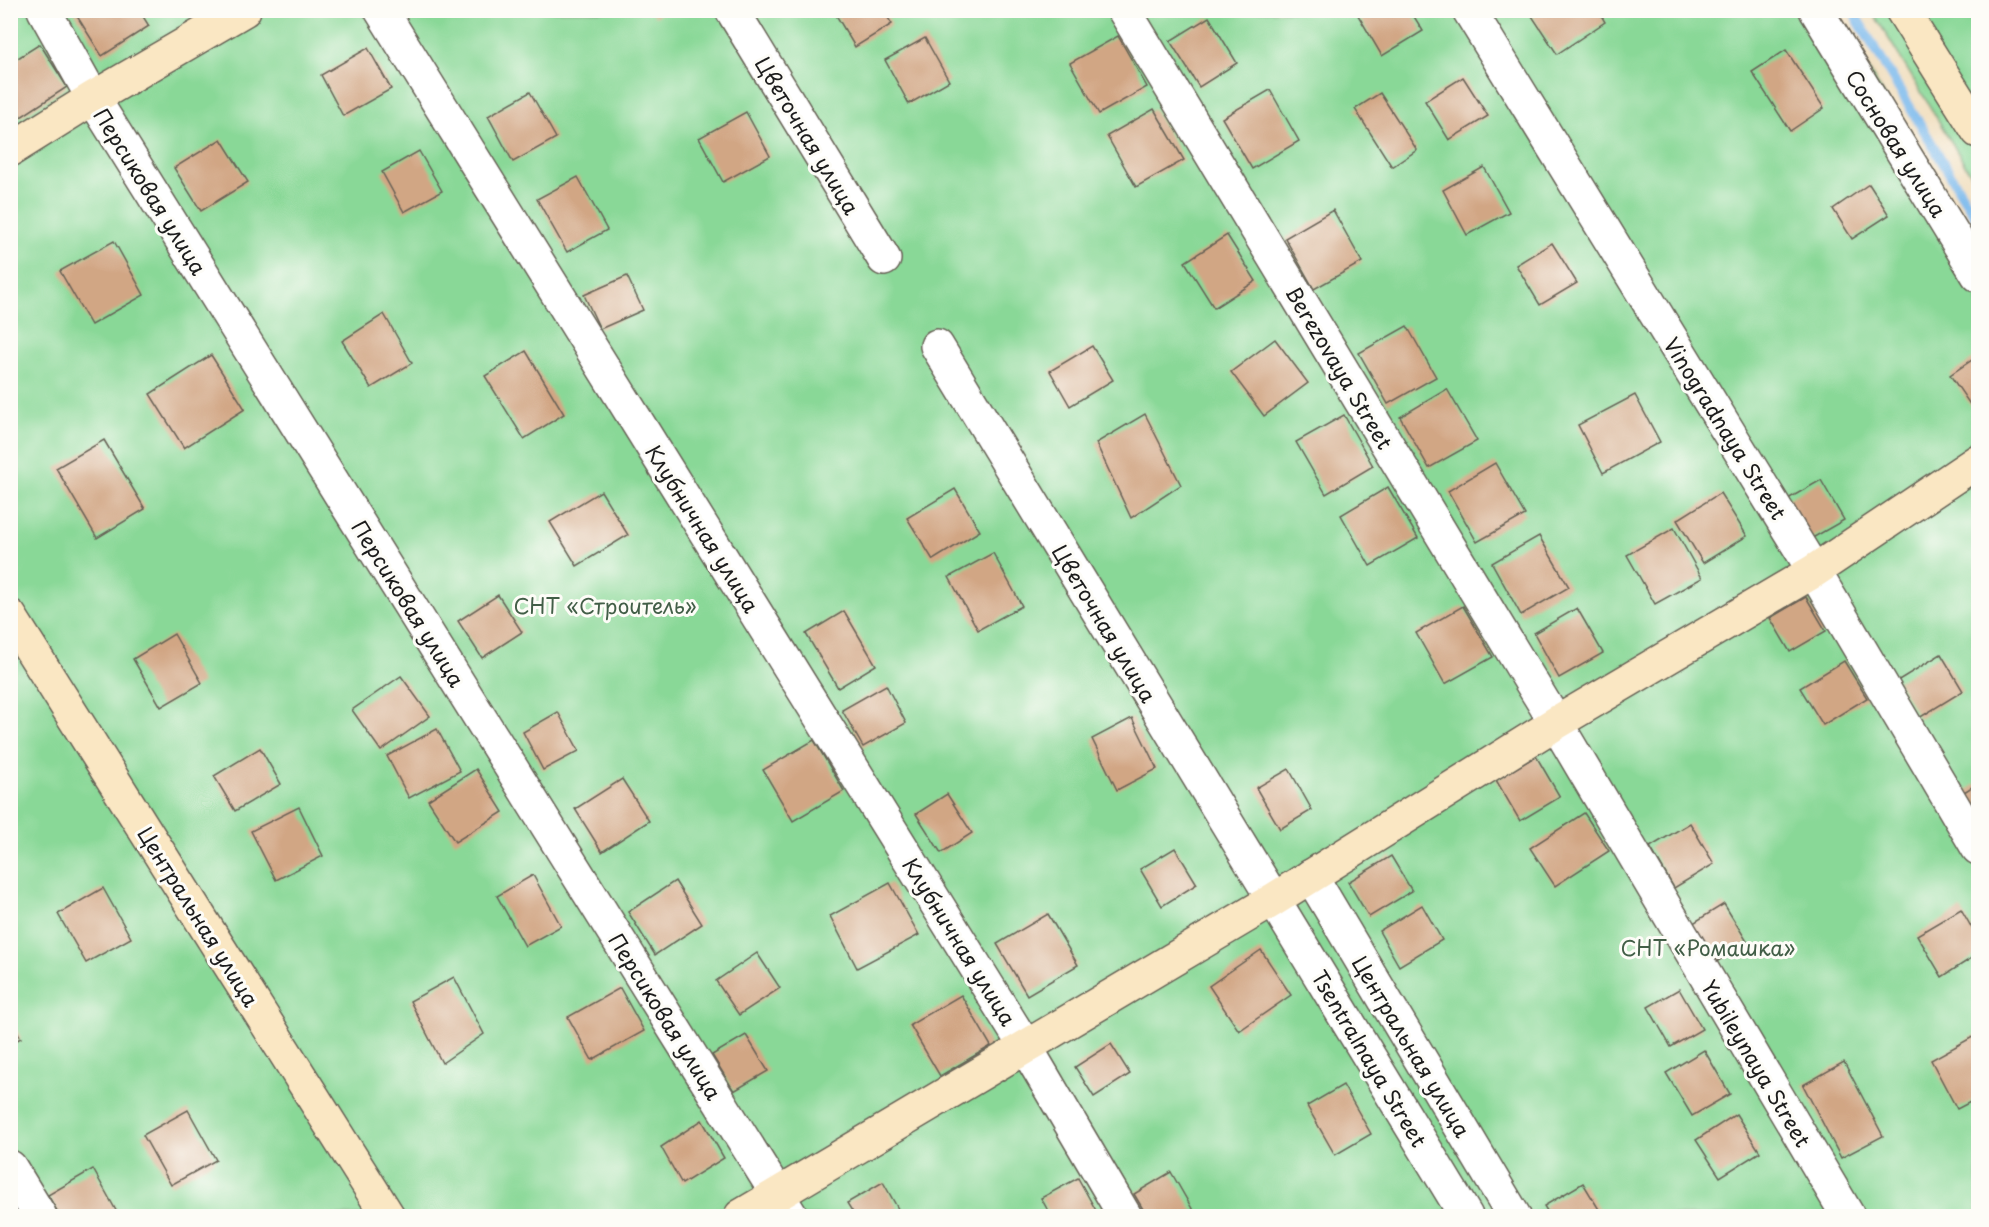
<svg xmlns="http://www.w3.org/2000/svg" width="1989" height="1227" font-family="'Playpen Sans',sans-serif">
	<rect width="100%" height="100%" fill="#fdfcf7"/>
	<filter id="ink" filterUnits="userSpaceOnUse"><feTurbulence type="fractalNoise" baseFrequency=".0167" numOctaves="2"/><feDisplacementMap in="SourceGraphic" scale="12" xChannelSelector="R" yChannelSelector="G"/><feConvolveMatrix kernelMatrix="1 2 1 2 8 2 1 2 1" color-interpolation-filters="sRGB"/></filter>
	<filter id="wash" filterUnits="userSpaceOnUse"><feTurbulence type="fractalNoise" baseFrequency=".008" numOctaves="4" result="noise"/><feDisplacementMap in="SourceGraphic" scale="24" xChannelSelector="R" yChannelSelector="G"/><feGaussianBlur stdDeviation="1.35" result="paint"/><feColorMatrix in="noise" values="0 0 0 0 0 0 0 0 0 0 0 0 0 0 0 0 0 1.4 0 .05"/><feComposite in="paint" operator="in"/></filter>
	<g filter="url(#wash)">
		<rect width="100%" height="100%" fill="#f0ddbc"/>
		<g fill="#89d897" stroke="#527a5a" stroke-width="1.5">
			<polygon points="10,11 1833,11 1978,249 1978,1216 11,1216"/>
			<polygon points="1872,11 1978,11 1978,186"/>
		</g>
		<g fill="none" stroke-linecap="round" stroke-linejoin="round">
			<polyline stroke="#78b8ec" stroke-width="10" points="1856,17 1978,221"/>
		</g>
		<g id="blocks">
			<g fill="#d1a684">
				<polygon points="78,10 139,10 149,26 102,56 75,13"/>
				<polygon points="651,10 665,10 655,17"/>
				<polygon points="833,10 883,10 892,24 855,47"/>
				<polygon points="1355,10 1410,10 1423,31 1382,56"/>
				<polygon points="1534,10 1598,10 1605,22 1557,54 1530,13"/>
				<polygon points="1209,17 1237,63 1199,87 1170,41"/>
				<polygon points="1118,36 1147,87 1099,114 1070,63"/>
				<polygon points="925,38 949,81 909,104 885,60"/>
				<polygon points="40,44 67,87 21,117 10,100 10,63"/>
				<polygon points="368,48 391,89 343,116 321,75"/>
				<polygon points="1786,50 1824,108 1790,131 1752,72"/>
				<polygon points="1463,77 1488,116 1449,140 1425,101"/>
				<polygon points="1270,90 1299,141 1252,169 1222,118"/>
				<polygon points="530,92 556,138 513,162 488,116"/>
				<polygon points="1380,93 1417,150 1392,167 1355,109"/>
				<polygon points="1154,109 1184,160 1136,187 1107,136"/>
				<polygon points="746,112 770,156 723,182 699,138"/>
				<polygon points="221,139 248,182 201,211 174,168"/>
				<polygon points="419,151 442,191 404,212 382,172"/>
				<polygon points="1484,167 1509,212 1467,235 1443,190"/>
				<polygon points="578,177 607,230 567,252 537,199"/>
				<polygon points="1869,184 1889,215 1852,239 1833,209"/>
				<polygon points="1333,210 1362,262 1314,289 1285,238"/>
				<polygon points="1227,235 1256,281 1214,308 1185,262"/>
				<polygon points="114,241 144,295 91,325 60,271"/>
				<polygon points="1552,243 1577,283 1540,305 1516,265"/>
				<polygon points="627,276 643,310 600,329 584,295"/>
				<polygon points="384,314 412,363 371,388 342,341"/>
				<polygon points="1407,326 1436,377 1388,404 1359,353"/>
				<polygon points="1275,339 1308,383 1264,416 1231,372"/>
				<polygon points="1092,346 1113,380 1070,406 1050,371"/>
				<polygon points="526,351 564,414 524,439 485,376"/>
				<polygon points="211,355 245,409 184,448 150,394"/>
				<polygon points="1978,356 1978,400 1971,406 1950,375"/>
				<polygon points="1447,389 1477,441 1429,468 1400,417"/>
				<polygon points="1635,395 1660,442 1603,473 1578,425"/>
				<polygon points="1145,414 1181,485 1131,518 1096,443"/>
				<polygon points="1344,415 1373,466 1326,494 1296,442"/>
				<polygon points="104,440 145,509 97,538 56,468"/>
				<polygon points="1495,463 1525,515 1477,542 1448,491"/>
				<polygon points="1821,480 1844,520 1809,540 1786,500"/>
				<polygon points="1388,487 1418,538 1370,566 1341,515"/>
				<polygon points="955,489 980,531 933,560 907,518"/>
				<polygon points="601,491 628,535 577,566 550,522"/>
				<polygon points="1720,493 1747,536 1703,563 1677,520"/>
				<polygon points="1674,528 1702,578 1655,604 1627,555"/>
				<polygon points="1539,536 1569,587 1521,615 1492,563"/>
				<polygon points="993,553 1022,606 978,630 949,577"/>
				<polygon points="498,595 522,632 482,658 458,621"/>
				<polygon points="1806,597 1826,631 1790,652 1770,618"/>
				<polygon points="1463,606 1493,657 1445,684 1416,633"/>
				<polygon points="1577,608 1603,653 1559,678 1534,633"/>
				<polygon points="844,611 876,665 838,688 806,634"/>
				<polygon points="174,634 202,683 161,707 133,659"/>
				<polygon points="1941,654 1963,691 1919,718 1897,681"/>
				<polygon points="1844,661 1867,698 1823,725 1800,688"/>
				<polygon points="401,676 430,716 381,751 352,710"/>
				<polygon points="886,685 906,723 863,747 842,710"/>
				<polygon points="558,712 579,751 543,770 523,732"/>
				<polygon points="1132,718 1157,769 1117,790 1092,739"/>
				<polygon points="437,729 460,771 409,798 387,756"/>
				<polygon points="814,740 844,791 793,821 763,770"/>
				<polygon points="260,748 281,784 235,811 214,776"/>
				<polygon points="1536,756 1560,797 1520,821 1496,780"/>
				<polygon points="476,769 503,812 455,842 428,800"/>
				<polygon points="1289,769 1312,810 1280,829 1256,788"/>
				<polygon points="622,779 649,821 602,852 575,809"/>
				<polygon points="1978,783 1978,816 1964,792"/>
				<polygon points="947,794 972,833 941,853 916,814"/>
				<polygon points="299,807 323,856 276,880 251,831"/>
				<polygon points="1584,813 1609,851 1555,886 1530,848"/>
				<polygon points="1690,823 1714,864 1674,888 1650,847"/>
				<polygon points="1175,848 1197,884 1162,906 1140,869"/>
				<polygon points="1391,856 1412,891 1369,917 1348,882"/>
				<polygon points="533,875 561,926 525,946 497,896"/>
				<polygon points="675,881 702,924 655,955 628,912"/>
				<polygon points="890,883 919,935 857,968 830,916"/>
				<polygon points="103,888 131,938 86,963 58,914"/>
				<polygon points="1724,904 1748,943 1713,964 1690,925"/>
				<polygon points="1422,905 1442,940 1399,966 1379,931"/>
				<polygon points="1961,909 1978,939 1978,954 1942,977 1917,935"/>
				<polygon points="1048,914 1078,965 1027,995 997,944"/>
				<polygon points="1261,950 1291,995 1239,1031 1209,986"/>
				<polygon points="757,953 780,988 739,1015 716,981"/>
				<polygon points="454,977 484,1034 442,1063 410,1001"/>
				<polygon points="620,988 644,1031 592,1060 568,1017"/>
				<polygon points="1679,989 1702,1029 1671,1047 1648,1007"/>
				<polygon points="961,995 991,1046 940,1076 910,1025"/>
				<polygon points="10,1019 21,1038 10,1044"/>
				<polygon points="1978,1034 1978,1098 1957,1109 1931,1060"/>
				<polygon points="746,1035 768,1071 734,1091 712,1055"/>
				<polygon points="1111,1044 1130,1074 1094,1097 1075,1067"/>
				<polygon points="1704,1050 1730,1094 1692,1116 1666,1073"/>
				<polygon points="1844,1062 1883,1136 1841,1158 1803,1085"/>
				<polygon points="1343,1085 1371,1134 1335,1155 1307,1106"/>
				<polygon points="188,1110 216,1160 171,1185 143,1135"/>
				<polygon points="1736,1114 1760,1152 1720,1177 1696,1140"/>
				<polygon points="702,1120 724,1158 682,1184 661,1147"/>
				<polygon points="93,1169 119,1216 60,1216 48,1195"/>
				<polygon points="1171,1172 1195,1214 1191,1216 1147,1216 1134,1194"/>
				<polygon points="1078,1178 1099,1216 1051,1216 1041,1198"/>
				<polygon points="883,1182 902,1216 855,1216 847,1203"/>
				<polygon points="1583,1183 1603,1216 1550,1216 1544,1206"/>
			</g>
		</g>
	</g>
	<g filter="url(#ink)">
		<use href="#blocks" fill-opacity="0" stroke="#666054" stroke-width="1.5"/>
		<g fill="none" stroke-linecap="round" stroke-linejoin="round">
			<g stroke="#666054" stroke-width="36">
				<g id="street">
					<polyline points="44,10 93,98 791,1216"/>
					<polyline points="381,10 1025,1046 1125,1216"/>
					<polyline points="732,10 884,259"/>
					<polyline points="1124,10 1556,723 1848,1216"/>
					<polyline points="1469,10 1814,571 1978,848"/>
					<polyline points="1816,10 1978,275"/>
					<polyline points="937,346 1466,1216"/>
					<polyline points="1311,876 1514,1216"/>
					<polyline points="10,1167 40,1216"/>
				</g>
			</g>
			<g stroke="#666054" stroke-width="36">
				<g id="secondary">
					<polyline points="1902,10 1978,131"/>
					<polyline points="10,150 93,98 244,10"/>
					<polyline points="10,616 388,1216"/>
					<polyline points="741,1216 1273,900 1556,723 1814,571 1978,461"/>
				</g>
			</g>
			<use href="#street" stroke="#fff" stroke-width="33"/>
			<use href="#secondary" stroke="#fae7c3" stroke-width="33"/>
		</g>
	</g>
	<g text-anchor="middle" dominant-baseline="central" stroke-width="6" stroke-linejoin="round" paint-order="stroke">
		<g font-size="21" fill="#1c1c1c" stroke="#fdfcf7">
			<text transform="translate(808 135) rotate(59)">Цветочная улица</text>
			<text transform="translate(1897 143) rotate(58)">Сосновая улица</text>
			<text transform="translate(151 191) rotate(58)">Персиковая улица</text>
			<text transform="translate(1340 367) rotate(59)">Berezovaya Street</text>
			<text transform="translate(1726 428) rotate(58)">Vinogradnaya Street</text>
			<text transform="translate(703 528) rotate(58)">Клубничная улица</text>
			<text transform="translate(409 603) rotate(58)">Персиковая улица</text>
			<text transform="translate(1105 623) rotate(59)">Цветочная улица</text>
			<text transform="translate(199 916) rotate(58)">Центральная улица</text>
			<text transform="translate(960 941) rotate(58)">Клубничная улица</text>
			<text transform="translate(666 1016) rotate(58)">Персиковая улица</text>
			<text transform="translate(1412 1046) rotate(59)">Центральная улица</text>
			<text transform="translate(1370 1058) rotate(59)">Tsentralnaya Street</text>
			<text transform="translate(1757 1063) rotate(59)">Yubileynaya Street</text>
		</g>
		<g font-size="21" fill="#425e47" stroke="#fdfcf7">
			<text x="605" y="605">СНТ «Строитель»</text>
			<text x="1708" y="947">СНТ «Ромашка»</text>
		</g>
	</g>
	<rect width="1989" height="1227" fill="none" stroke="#fdfcf7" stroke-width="36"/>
</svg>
